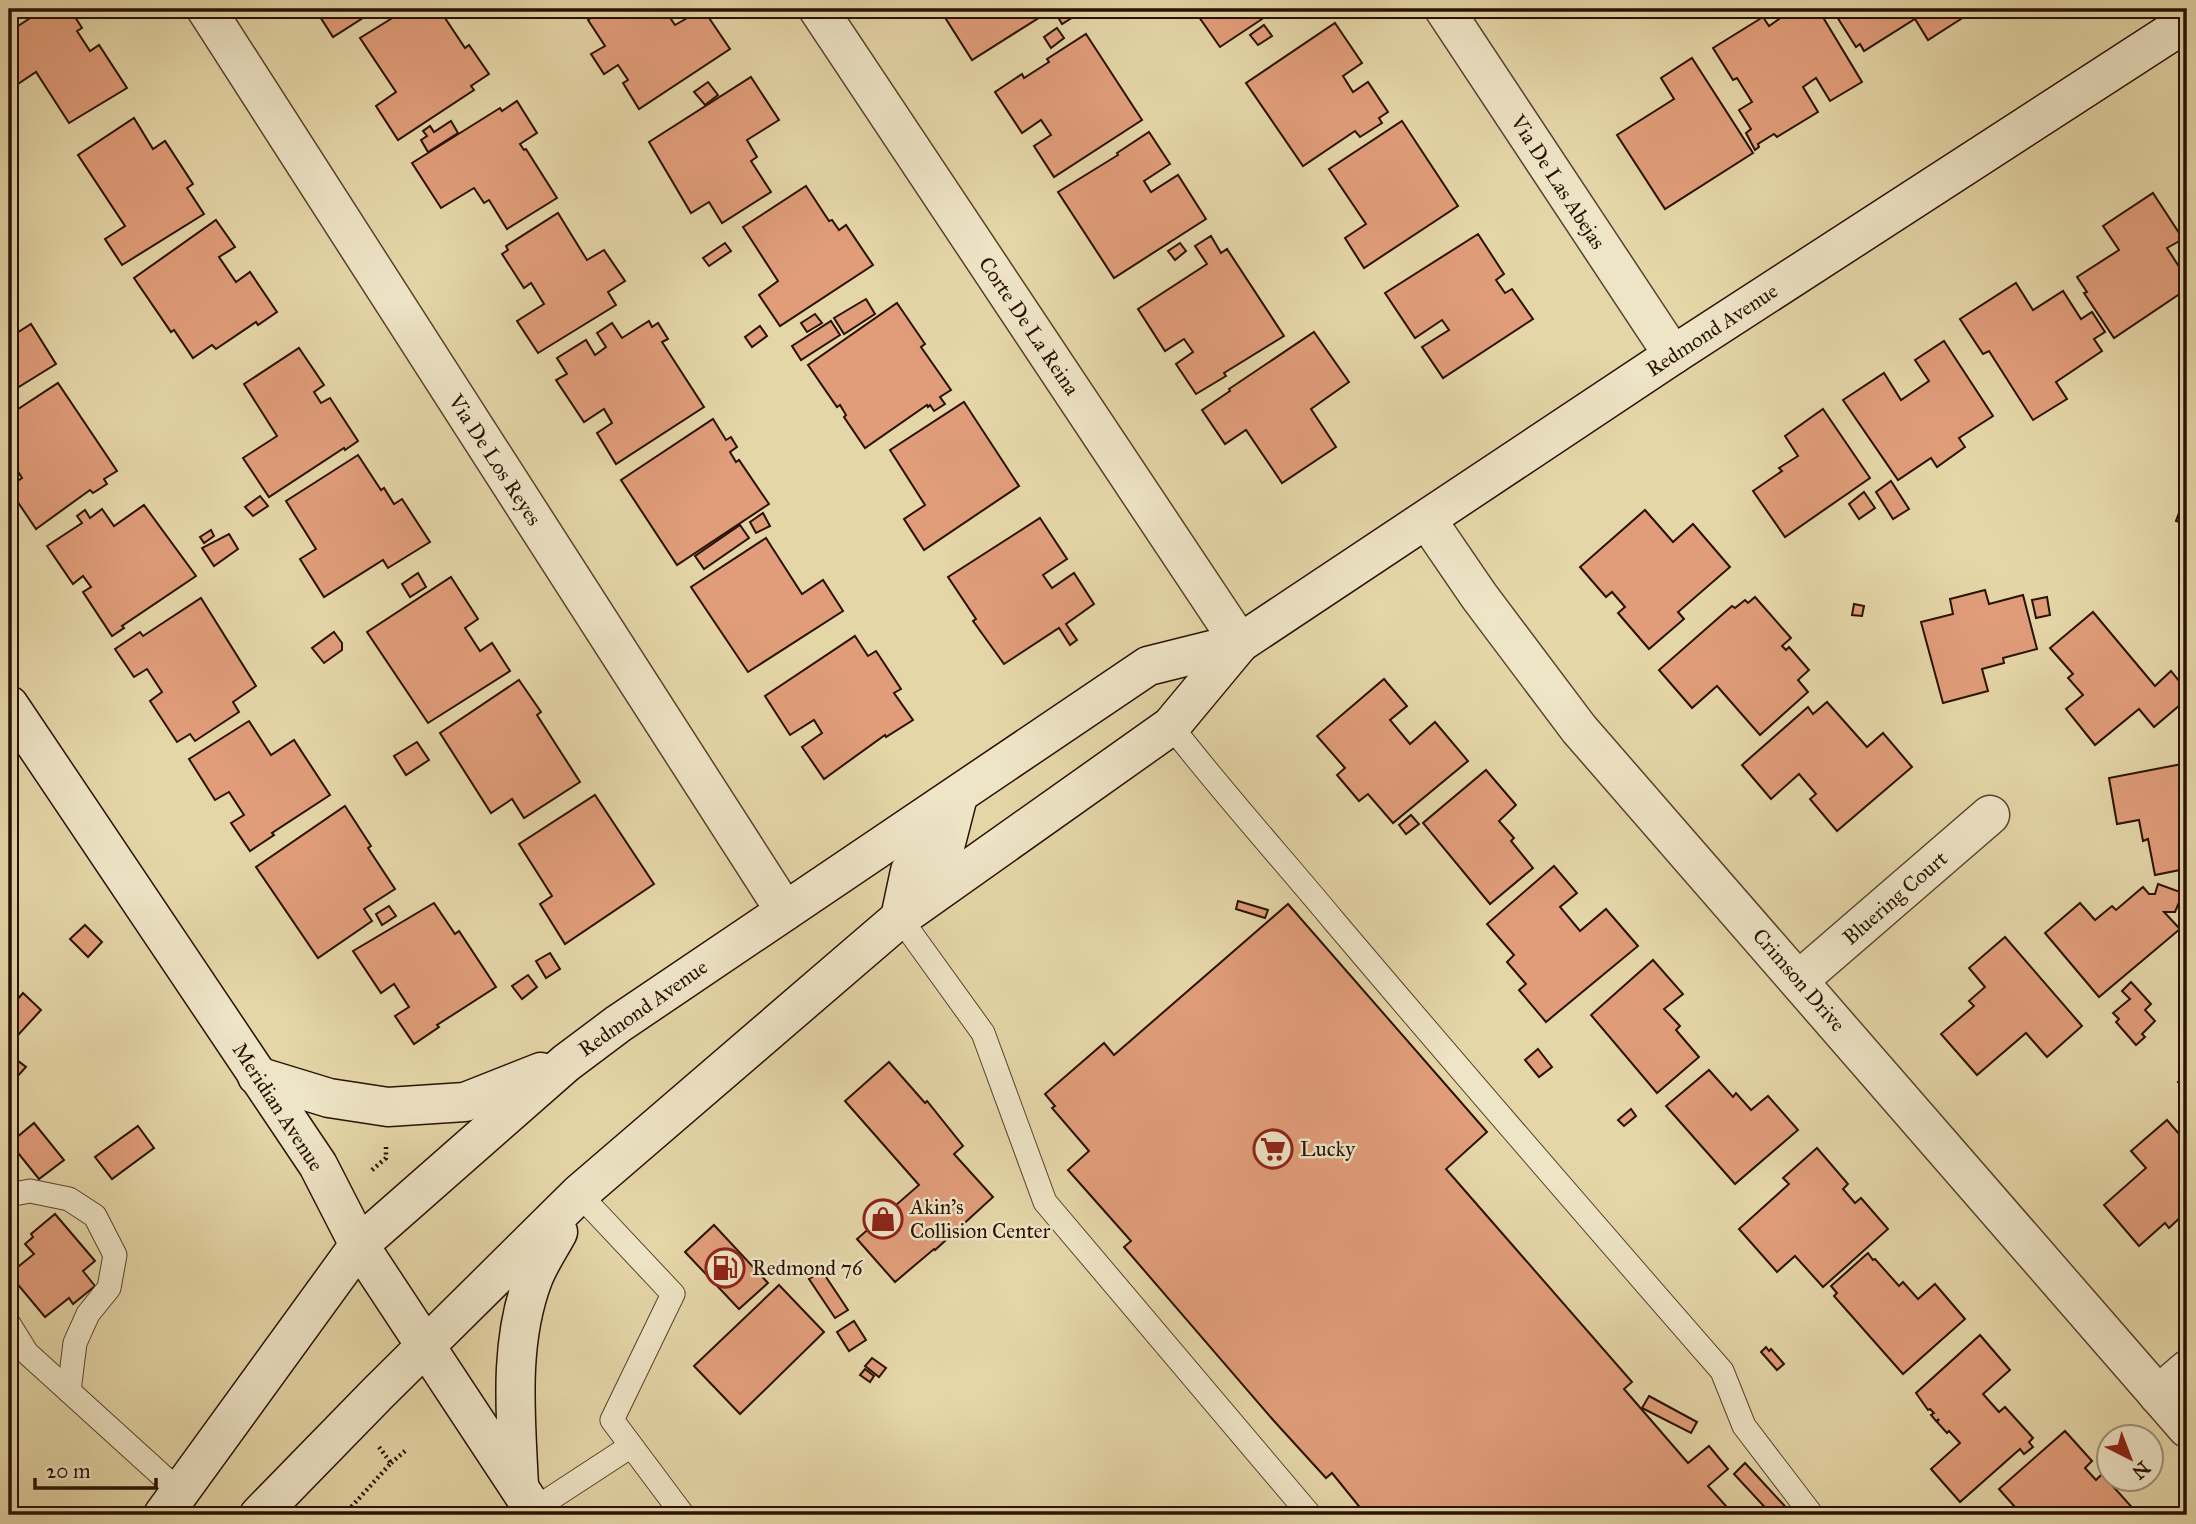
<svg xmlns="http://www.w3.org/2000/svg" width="2196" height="1524" font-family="'IM FELL Great Primer',serif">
	<rect width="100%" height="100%" fill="#e5d6a8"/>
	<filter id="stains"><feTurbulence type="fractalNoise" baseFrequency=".00286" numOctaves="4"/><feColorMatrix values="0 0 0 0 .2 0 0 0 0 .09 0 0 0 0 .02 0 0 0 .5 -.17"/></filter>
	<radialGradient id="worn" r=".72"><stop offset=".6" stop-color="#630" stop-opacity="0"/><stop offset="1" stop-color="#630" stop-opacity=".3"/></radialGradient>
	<g fill="#e19d7a" stroke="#291100" stroke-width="2">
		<polygon points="44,9 70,9 82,28 77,31 90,51 99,45 127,88 69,123 36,72 9,90 9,32"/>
		<polygon points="315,9 377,9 333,37"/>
		<polygon points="407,9 420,9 426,17 439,9 465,48 469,45 489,74 471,86 474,90 398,140 376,106 396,92 360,38"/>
		<polygon points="603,9 664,9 675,25 703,9 730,49 639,109 623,83 628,80 618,65 604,74 591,54 605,46 588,20"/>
		<polygon points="962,9 1053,9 972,60 946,19"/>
		<polygon points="1060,9 1075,9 1078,14 1062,24 1055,12"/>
		<polygon points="1212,9 1277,9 1220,47 1199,17"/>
		<polygon points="1777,9 1818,9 1862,82 1830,101 1816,78 1803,87 1818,112 1777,137 1774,134 1758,144 1759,147 1755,150 1746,133 1751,129 1739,110 1752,102 1737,78 1733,80 1713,48 1763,17 1769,26 1779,19 1774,11"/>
		<polygon points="1832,9 1959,9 1964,17 1928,40 1915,19 1864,51 1860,44 1856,47"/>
		<polygon points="1335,23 1362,63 1343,76 1353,92 1368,82 1388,112 1379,118 1382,123 1360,137 1355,131 1303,166 1246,83"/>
		<polygon points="1264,25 1272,36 1258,45 1250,35"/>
		<polygon points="1057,28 1064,38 1051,48 1044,37"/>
		<polygon points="1086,34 1142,120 1054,177 1034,146 1051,135 1041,120 1022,133 995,92 1022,74 1024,78 1049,62 1047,59"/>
		<polygon points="1692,58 1753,153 1665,209 1617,135 1674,99 1661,78"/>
		<polygon points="751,77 779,120 747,140 757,157 751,161 771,192 722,223 709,202 691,213 649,142"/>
		<polygon points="708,82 718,95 705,105 694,92"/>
		<polygon points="517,101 537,133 520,144 524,150 526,149 557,198 507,229 489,200 484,203 474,188 441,208 412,163 500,108 502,111"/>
		<polygon points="134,118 153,149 165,141 193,184 187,188 204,214 122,265 105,239 125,226 78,155"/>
		<polygon points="451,121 458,133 428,152 421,140 427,136 423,131 430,126 434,132"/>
		<polygon points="1402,121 1458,206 1364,268 1345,238 1366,224 1329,169"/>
		<polygon points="1149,132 1170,164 1144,181 1151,192 1178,175 1206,219 1114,278 1058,192 1118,155 1117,153"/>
		<polygon points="806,186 829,221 832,220 839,230 846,225 873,265 780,326 759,295 778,281 743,227"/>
		<polygon points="2153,193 2183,239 2167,248 2187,279 2187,289 2114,338 2084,293 2087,292 2077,277 2119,250 2103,226"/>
		<polygon points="558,213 587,260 604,250 625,281 608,292 616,305 538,353 517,321 544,304 531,283 524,288 502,254 508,250 506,246"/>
		<polygon points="216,220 235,247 219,257 236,282 250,272 277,312 258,325 256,322 216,349 212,345 193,358 174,330 171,332 134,278"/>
		<polygon points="1478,234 1504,274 1496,280 1505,293 1512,289 1533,319 1443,378 1422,347 1449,330 1442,320 1415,338 1385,293"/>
		<polygon points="1211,236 1221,253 1227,249 1284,336 1224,373 1226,376 1196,394 1176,364 1193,352 1184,339 1165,351 1138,309 1207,264 1195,246"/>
		<polygon points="725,243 731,251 709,266 703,258"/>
		<polygon points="1180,243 1186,251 1175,260 1168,251"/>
		<polygon points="2016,283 2033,310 2063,291 2081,319 2092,312 2105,332 2094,339 2102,351 2056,382 2067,399 2033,420 1989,351 1983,354 1960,319"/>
		<polygon points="866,299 875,314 844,334 834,318"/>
		<polygon points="897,303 925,344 921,347 951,390 940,397 945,404 934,411 930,405 928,407 927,405 865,448 844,417 846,415 840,405 837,407 808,365"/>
		<polygon points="815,314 822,323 807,332 801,323"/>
		<polygon points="649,321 652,327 658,323 668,339 662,342 704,407 616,464 597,433 612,423 604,409 584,422 556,380 567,374 557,358 586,340 595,355 606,347 597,333 612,323 622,338"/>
		<polygon points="831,321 840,335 801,360 792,346"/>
		<polygon points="31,324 56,364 9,393 9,338"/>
		<polygon points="760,326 767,336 752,347 745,337"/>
		<polygon points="1314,332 1349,382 1311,409 1336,447 1282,483 1246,430 1225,444 1202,410 1230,391 1229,389"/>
		<polygon points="1944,341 1993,416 1959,438 1965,447 1937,467 1931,458 1898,480 1843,400 1884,373 1901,400 1929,381 1915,360"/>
		<polygon points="299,348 324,385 314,392 321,403 330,398 358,441 345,450 344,448 269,497 243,458 277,436 244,384"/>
		<polygon points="58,383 117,471 104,479 107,484 93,493 90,490 36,529 9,489 9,487 22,478 9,457 9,415"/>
		<polygon points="964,402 1019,486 924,550 904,519 925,505 890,450"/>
		<polygon points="1823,409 1870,478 1785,537 1753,491 1782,471 1779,468 1798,456 1785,436"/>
		<polygon points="713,419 726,440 731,437 737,447 730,452 736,462 739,460 769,504 677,565 621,480"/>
		<polygon points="358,455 381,490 384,488 394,504 402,499 430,542 388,568 383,560 324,597 300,559 316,549 286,501"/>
		<polygon points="1891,481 1909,509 1893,519 1876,492"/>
		<polygon points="1864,492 1875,508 1859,519 1849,504"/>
		<polygon points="2187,492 2187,525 2176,521"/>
		<polygon points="260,496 268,506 253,516 245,507"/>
		<polygon points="144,505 196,576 122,626 124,628 112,636 83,592 91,587 83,576 73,584 47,546 82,523 77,516 85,510 90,518 102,509 114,526"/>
		<polygon points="1645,510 1673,542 1693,524 1730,567 1678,612 1684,619 1649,649 1618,613 1625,607 1612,592 1606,597 1580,567"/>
		<polygon points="763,513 770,526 756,533 750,522"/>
		<polygon points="1040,518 1067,559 1043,575 1052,588 1074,573 1094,604 1066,624 1077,640 1070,645 1059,628 1004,664 973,621 976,619 948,577"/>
		<polygon points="740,525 749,538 704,569 695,556"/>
		<polygon points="211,530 214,536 204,543 200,537"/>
		<polygon points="229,534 238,549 214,566 202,548"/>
		<polygon points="766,538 802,594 823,580 843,611 748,672 691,587"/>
		<polygon points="418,573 426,587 410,597 402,584"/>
		<polygon points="451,577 478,619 465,628 480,651 492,643 510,671 428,723 367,632"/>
		<polygon points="1985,590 1989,604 2023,595 2037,649 2003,658 2004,663 1982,669 1988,691 1943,703 1921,622 1953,614 1950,599"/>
		<polygon points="1755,597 1791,638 1782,646 1786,650 1789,647 1809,670 1798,680 1808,692 1760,735 1717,686 1692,708 1659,670 1732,606 1735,608 1745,600 1748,603"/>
		<polygon points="2047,597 2050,615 2036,618 2032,600"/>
		<polygon points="201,598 256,686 233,702 239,712 195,741 190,734 177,742 150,701 162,692 147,669 134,677 115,649 140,632 143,636"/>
		<polygon points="1854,604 1864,606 1862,616 1852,615"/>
		<polygon points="2093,612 2155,686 2171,671 2187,691 2187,699 2154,727 2139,709 2095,745 2066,709 2083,695 2068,678 2073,674 2050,648"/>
		<polygon points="334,632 342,643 342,650 324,663 312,648"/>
		<polygon points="855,636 868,656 876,651 901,689 894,693 913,720 886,737 885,735 824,779 802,747 822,733 814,720 790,735 765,696"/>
		<polygon points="1384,679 1407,706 1390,720 1410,744 1435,722 1468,761 1393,823 1368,794 1359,801 1337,775 1345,768 1317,736"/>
		<polygon points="519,680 541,712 537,715 580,782 524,818 512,799 491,813 440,733"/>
		<polygon points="1827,702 1867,747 1883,733 1912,767 1837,831 1810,799 1816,794 1799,774 1771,799 1742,765 1808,707 1813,714"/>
		<polygon points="249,721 271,755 294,740 330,795 272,833 274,835 250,851 231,823 244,815 229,792 215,800 189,759"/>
		<polygon points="417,742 429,760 406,775 394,756"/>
		<polygon points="2187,763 2187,895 2184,896 2180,870 2155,875 2148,839 2143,841 2139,820 2117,824 2109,778"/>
		<polygon points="1486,770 1516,805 1499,821 1514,838 1511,841 1533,868 1490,904 1423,823"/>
		<polygon points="595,795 654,884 565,944 540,904 552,896 519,844"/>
		<polygon points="345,806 371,846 368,848 395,889 364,909 372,921 318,958 256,867"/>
		<polygon points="1411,815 1419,824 1406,834 1399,825"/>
		<polygon points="1554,866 1577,893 1560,907 1580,931 1606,909 1638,946 1546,1022 1519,990 1526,984 1507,962 1514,955 1487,924"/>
		<polygon points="2158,884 2183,893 2175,912 2164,912 2180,929 2099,997 2045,933 2080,903 2095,920 2112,906 2116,910 2143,887 2149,894 2155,894"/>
		<polygon points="1238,901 1268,910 1265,918 1236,909"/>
		<polygon points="434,903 455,934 459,931 496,987 437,1025 439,1027 414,1044 395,1016 409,1007 394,984 381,993 353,951"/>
		<polygon points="1288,904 1487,1132 1446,1169 1632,1382 1624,1389 1688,1463 1709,1446 1728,1469 1708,1486 1734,1515 1366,1515 1332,1473 1326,1478 1274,1421 1124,1247 1131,1241 1068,1170 1089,1151 1052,1108 1055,1106 1045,1094 1104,1043 1114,1055"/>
		<polygon points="389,906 396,916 382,925 376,914"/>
		<polygon points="85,925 102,942 88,957 70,939"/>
		<polygon points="2005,937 2082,1026 2047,1057 2026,1033 1977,1075 1941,1034 1974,1006 1969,1001 1985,987 1969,968"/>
		<polygon points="550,953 560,969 546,978 536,961"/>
		<polygon points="1653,960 1683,994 1664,1009 1680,1026 1676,1030 1699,1057 1657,1093 1591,1015"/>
		<polygon points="528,975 537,987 522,999 512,986"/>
		<polygon points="2131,982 2151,1004 2145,1010 2155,1021 2142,1034 2145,1037 2136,1045 2116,1022 2119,1019 2113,1013 2130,999 2122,991"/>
		<polygon points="23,993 41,1010 9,1045 9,1009"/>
		<polygon points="1538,1049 1552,1067 1539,1077 1525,1060"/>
		<polygon points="9,1054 26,1067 16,1078 9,1070"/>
		<polygon points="889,1062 925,1103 927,1101 963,1146 954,1154 993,1197 935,1250 934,1249 895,1282 857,1239 919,1185 845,1101"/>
		<polygon points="1709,1070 1733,1097 1736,1093 1751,1110 1768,1096 1798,1130 1735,1184 1666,1106"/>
		<polygon points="2187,1074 2187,1098 2180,1090 2183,1087 2178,1082"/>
		<polygon points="1631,1109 1636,1116 1624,1126 1618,1120"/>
		<polygon points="2167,1120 2187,1143 2187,1215 2185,1213 2169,1228 2165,1223 2139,1246 2104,1205 2146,1168 2131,1151"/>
		<polygon points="34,1123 64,1160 39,1179 10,1143"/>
		<polygon points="138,1126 154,1148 112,1179 95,1157"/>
		<polygon points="1817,1148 1848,1184 1843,1189 1855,1203 1861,1198 1888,1229 1823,1287 1795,1256 1777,1272 1739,1229 1789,1184 1783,1178"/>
		<polygon points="55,1214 95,1261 83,1271 95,1286 73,1304 69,1298 45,1317 9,1274 34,1254 25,1244 33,1237 31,1234"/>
		<polygon points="714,1225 768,1283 739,1309 685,1252"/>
		<polygon points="1868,1253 1873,1260 1875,1259 1899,1286 1903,1282 1918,1299 1935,1284 1965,1319 1903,1374 1834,1296 1837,1293 1831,1286"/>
		<polygon points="822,1271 848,1310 835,1318 809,1279"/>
		<polygon points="779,1285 824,1332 740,1414 694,1366"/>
		<polygon points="854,1321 866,1340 849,1351 837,1332"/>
		<polygon points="1980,1335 2010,1370 1983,1394 1999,1412 2005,1407 2033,1438 2029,1442 2033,1447 2024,1454 2020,1449 1960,1502 1931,1469 1960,1443 1949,1431 1947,1433 1937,1422 1939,1419 1936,1421 1931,1415 1934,1413 1930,1409 1928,1410 1916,1393"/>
		<polygon points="1766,1347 1769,1351 1771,1349 1784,1364 1777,1370 1761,1352"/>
		<polygon points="872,1358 886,1368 879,1377 865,1366"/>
		<polygon points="865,1369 874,1376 870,1382 860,1375"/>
		<polygon points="1649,1396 1697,1422 1691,1433 1642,1408"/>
		<polygon points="2065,1431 2092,1461 2085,1468 2096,1480 2102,1474 2137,1513 2134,1515 2022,1515 1999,1489"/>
		<polygon points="1745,1463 1793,1515 1772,1515 1734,1474"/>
	</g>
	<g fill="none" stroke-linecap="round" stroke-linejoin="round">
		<g stroke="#58422a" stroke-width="25">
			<g id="lane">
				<path d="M 1171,726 C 1223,793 1280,856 1334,921 C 1462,1072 1592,1222 1722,1371 L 1744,1426 L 1812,1515"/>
				<polyline points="900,918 983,1033 1045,1202 1310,1515"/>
				<polyline points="579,1194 673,1294 612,1420 683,1515"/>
				<polyline points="9,1195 30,1191 69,1199 95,1216 115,1255 109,1288 88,1314 75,1343 69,1391"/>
				<polyline points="9,1324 27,1353 179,1491"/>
				<polyline points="533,1510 631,1446"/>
			</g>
		</g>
		<g stroke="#58422a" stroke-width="41">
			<g id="street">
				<polyline points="206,9 785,911"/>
				<polyline points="818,9 1240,643"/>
				<polyline points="1444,9 1673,355"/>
				<polyline points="1427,520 1479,596 1579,729 2187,1428"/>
				<polyline points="1799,980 1990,815"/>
				<polyline points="2158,1395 2187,1370"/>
			</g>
		</g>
		<g stroke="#291100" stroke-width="41">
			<g id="secondary">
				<polyline points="9,705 318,1165 359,1245 537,1515"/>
				<polyline points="900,918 910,871 946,843 958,796"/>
				<polyline points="257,1076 329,1098 388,1107 465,1102 541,1072"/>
				<path d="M 519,1487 C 516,1418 508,1345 533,1279 C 539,1263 550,1247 558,1232"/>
				<polyline points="163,1515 359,1245 566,1063 618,1024 1148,666 1240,643"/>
				<polyline points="259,1515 378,1393 579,1194 900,918 1171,726 1240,643 1673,355 2187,22"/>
			</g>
		</g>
		<g stroke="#291100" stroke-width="4.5" stroke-dasharray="2 3.5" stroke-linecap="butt">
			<polyline points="372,1170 386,1158 386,1145"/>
			<polyline points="391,1463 405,1451"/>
			<polyline points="344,1515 391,1463 379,1447"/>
		</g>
		<use href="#lane" stroke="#eee4c6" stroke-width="23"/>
		<use href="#street" stroke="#eee4c6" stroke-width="38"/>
		<use href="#secondary" stroke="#eee4c6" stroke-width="38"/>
	</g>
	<defs>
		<g id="supermarket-ring" transform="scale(2.0125)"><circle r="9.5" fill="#eee4c6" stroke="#8f2418" stroke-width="1.5"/><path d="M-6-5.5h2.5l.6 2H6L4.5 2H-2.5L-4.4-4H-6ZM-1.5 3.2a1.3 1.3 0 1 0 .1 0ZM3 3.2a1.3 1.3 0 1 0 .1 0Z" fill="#8f2418"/></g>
		<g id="shop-ring" transform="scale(2.0125)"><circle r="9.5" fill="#eee4c6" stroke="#8f2418" stroke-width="1.5"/><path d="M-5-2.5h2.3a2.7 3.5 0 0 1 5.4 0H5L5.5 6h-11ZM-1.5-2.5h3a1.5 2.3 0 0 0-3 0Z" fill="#8f2418"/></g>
		<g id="fuel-ring" transform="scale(2.0125)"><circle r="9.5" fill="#eee4c6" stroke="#8f2418" stroke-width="1.5"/><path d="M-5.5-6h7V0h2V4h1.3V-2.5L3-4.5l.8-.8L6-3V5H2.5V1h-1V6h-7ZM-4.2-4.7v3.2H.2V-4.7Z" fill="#8f2418"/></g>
	</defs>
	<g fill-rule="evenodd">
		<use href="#supermarket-ring" x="1273" y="1149"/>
		<use href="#shop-ring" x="883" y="1219"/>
		<use href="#fuel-ring" x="725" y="1268"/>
	</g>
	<g text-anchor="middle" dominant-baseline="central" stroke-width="5" stroke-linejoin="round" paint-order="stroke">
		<g font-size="21" fill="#291100" stroke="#eee4c6">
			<text transform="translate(1558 182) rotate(57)">Via De Las Abejas</text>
			<text transform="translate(1029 326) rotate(56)">Corte De La Reina</text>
			<text transform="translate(1712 330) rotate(-33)">Redmond Avenue</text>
			<text transform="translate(495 460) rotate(57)">Via De Los Reyes</text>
			<text transform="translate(1895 898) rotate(-41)">Bluering Court</text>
			<text transform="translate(1799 980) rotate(49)">Crimson Drive</text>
			<text transform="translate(643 1008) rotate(-35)">Redmond Avenue</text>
			<text transform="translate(278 1107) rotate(57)">Meridian Avenue</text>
		</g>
		<g font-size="21" fill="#291100" stroke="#eee4c6" text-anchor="start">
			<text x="1300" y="1149">Lucky</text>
			<text x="910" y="1207">Akin's<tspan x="910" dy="24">Collision Center</tspan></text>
			<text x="752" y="1268">Redmond 76</text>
		</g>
	</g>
	<rect width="2196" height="1524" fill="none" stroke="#e5d6a8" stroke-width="35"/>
	<rect x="10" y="10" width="2175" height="1503" fill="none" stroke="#291100" stroke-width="3.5"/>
	<rect x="18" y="18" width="2161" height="1489" fill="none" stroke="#291100" stroke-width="2"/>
	<g transform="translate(2130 1458) rotate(138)"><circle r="33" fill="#eee4c6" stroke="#9f9077" stroke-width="2"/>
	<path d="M0-5L12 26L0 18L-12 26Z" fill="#8f2418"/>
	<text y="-10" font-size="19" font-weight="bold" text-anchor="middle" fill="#291100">N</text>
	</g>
	<path d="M35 1478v10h121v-10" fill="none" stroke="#291100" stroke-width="3.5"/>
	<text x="46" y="1478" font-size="21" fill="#291100" stroke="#eee4c6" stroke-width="5" paint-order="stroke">20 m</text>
	<rect width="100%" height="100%" filter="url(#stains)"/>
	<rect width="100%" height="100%" fill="url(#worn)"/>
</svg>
